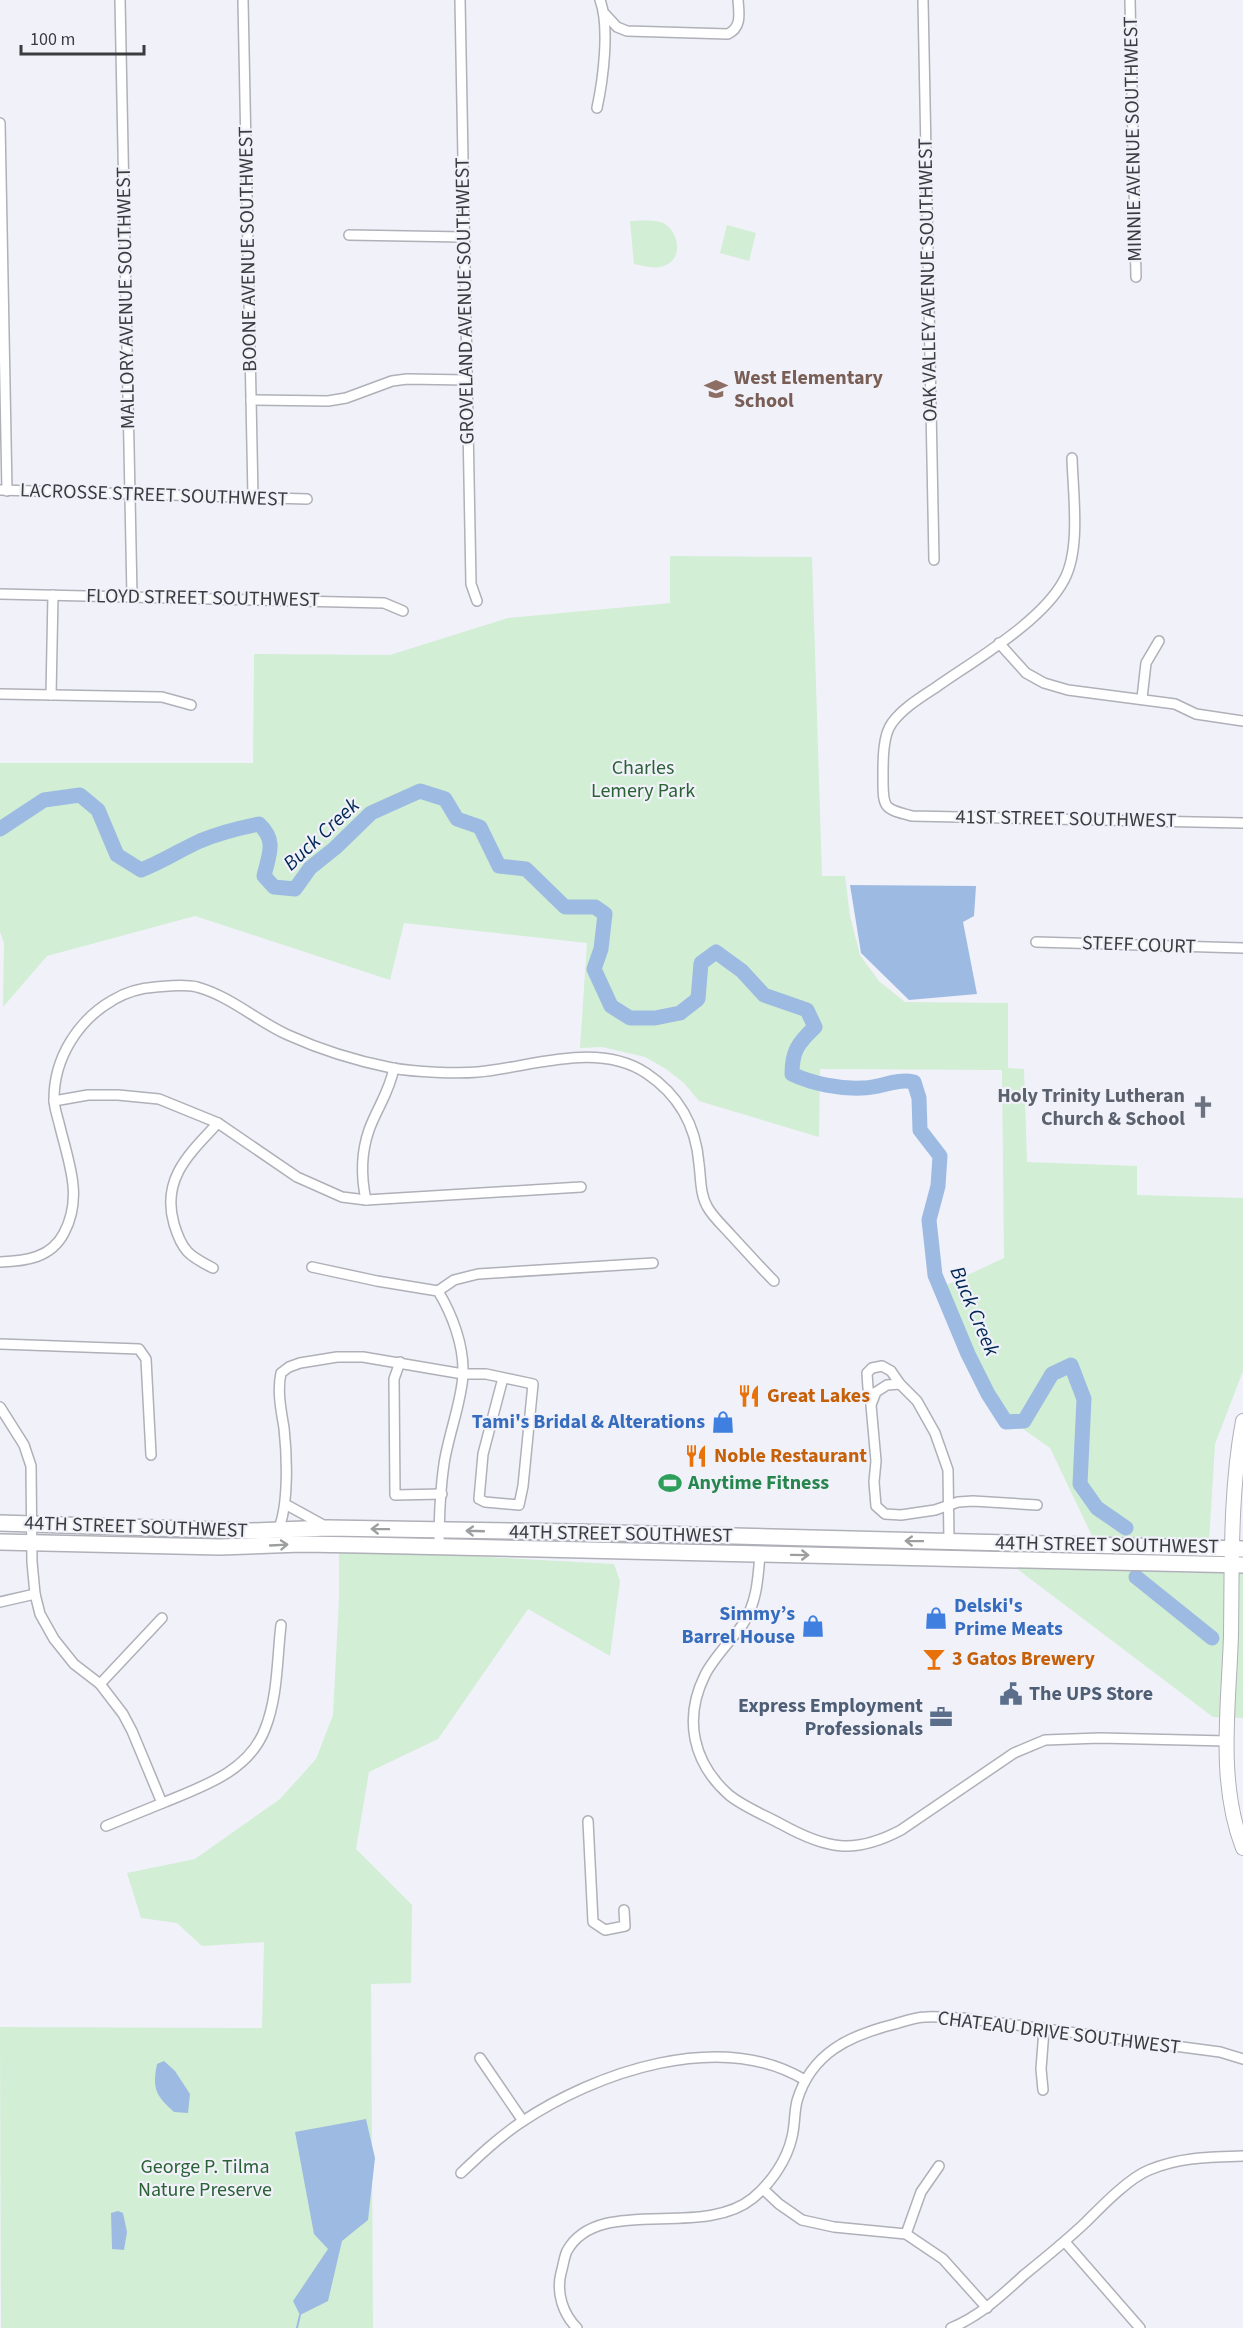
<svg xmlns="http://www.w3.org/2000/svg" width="1243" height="2328" font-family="'Source Sans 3',sans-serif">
	<rect width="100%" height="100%" fill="#f1f1fa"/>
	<g fill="#d2eed4">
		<path d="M 630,221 C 640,221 653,219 663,223 C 678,230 684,257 666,265 C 657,270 644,266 634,264 Z"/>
		<polygon points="727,225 756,233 749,261 720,253"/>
		<polygon points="670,556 812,557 822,876 845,876 850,916 860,955 879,981 905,1002 1008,1003 1008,1068 1024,1069 1027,1162 1137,1166 1137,1195 1243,1198 1243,1371 1215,1444 1209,1542 1094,1540 1050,1448 1006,1417 987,1386 942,1287 1004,1258 1002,1070 820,1069 819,1137 699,1101 684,1083 666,1069 645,1057 602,1047 580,1048 587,943 404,923 390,980 195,916 47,956 3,1007 4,943 0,932 0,763 253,763 254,654 390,655 508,618 670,603"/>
		<polygon points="339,1549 614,1564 620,1581 610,1656 528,1609 438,1739 369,1772 356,1849 412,1905 411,1983 371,1984 373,2328 1,2328 0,2027 262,2028 264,1942 202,1946 177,1923 141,1918 127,1873 195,1859 280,1799 316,1759 333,1715 339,1598"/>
		<polygon points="1016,1568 1243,1574 1243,1718 1213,1717"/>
	</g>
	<g fill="#9dbbe2">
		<polygon points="850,885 976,886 974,916 963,922 977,994 909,1000 861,953"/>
		<path d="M 164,2061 L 175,2071 L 190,2094 L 188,2113 L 174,2112 C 156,2096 152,2089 157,2064 Z"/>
		<polygon points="366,2119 375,2158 368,2220 342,2241 328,2301 300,2315 293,2301 328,2249 314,2234 295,2132"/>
		<polygon points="118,2211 123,2213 127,2232 124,2250 112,2249 111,2213"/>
	</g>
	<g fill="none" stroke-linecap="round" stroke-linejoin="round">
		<polyline stroke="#9dbbe2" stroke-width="2" points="297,2328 300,2315"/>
		<g stroke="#9dbbe2" stroke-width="15">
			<path d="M 0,829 L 44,800 L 80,795 L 98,810 L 117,855 L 141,870 C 162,862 180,850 200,841 C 219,833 239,828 259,824 C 277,841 269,854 264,876 L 274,887 L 295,889 L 310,868 L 335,848 L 371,813 L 420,791 L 445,799 L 457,819 L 480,827 L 499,866 L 526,869 L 565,907 L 595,907 L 605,914 L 601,949 L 594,969 L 611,1006 L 630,1018 L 655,1018 L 680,1013 L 698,999 L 701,963 L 716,952 L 742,971 L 764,995 L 807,1010 L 815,1027 C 798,1043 792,1051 792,1074 C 813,1084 840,1089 862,1088 C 881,1088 895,1078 914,1082 L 919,1098 L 920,1130 L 940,1156 L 938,1186 L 929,1220 L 935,1275 L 968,1354 L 988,1394 L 1006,1422 L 1024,1421 L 1052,1374 L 1071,1365 L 1084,1399 L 1080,1484 L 1097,1508 L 1126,1528"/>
			<polyline points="1136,1577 1212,1638"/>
		</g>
		<g stroke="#afb0b8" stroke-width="12">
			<g id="street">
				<polyline points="120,0 132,596"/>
				<polyline points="243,0 253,497"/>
				<polyline points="460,0 471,584 477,601"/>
				<polyline points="923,0 934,560"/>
				<polyline points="1130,0 1136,277"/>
				<path d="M 605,14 L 617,27 L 627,31 L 728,34 C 742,27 739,14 738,0"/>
				<path d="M 597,108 C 603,80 610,27 600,0"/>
				<polyline points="0,123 7,491"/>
				<polyline points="349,235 464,237"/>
				<polyline points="251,400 328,401 346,398 392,381 407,379 467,380"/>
				<path d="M 1072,458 C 1073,494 1081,549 1064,580 C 1042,622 973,661 935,688 C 920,698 903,708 892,723 C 882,736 883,765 883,781 C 883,809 885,809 912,816 L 1243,823"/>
				<polyline points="0,490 307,499"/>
				<polyline points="0,594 384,603 403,611"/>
				<polyline points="999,643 1026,673 1044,683 1068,690 1175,704 1196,714 1243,721"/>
				<polyline points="0,694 162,697 191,705"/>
				<polyline points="51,695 53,595"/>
				<polyline points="1142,698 1146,663 1159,641"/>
				<polyline points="1036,942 1243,948"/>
				<polyline points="54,1101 88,1095 118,1095 159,1099 218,1123 297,1177 342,1197 366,1200 581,1187"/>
				<path d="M 366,1200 C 361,1177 361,1153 369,1130 C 377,1108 389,1093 394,1068"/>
				<path d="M 0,1262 C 26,1261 51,1258 64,1233 C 83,1197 69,1164 60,1127 C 58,1118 54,1108 54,1099 C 54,1058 78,1020 113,1000 C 126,992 141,988 156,987 C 169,986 184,984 197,987 C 230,996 257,1021 288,1035 C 321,1050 357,1061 392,1068 C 415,1072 456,1074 478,1072 C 532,1067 597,1041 646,1073 C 679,1095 696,1126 699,1164 C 701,1179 700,1195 708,1208 C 714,1218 723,1226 731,1235 C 745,1250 759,1266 774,1281"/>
				<path d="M 312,1267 L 377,1281 L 438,1291 C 452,1314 464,1345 463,1374 C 462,1401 448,1436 444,1464 C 440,1491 439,1520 439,1547"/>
				<path d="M 213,1268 C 189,1256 182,1251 174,1224 C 161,1179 189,1154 218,1123"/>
				<polyline points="438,1291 454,1280 478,1274 653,1263"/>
				<polyline points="0,1344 139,1349 146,1359 151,1455"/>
				<polyline points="400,1362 394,1379 395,1495 442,1494"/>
				<polyline points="900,1384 887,1385 876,1392 871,1405 876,1461 874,1482 876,1506 885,1514 901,1515 935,1510 958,1502 973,1501 1037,1505"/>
				<polyline points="872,1401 868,1388 867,1373 872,1368 882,1366 891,1371 900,1384 917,1401 935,1433 948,1470 949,1542"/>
				<polyline points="0,1407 24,1445 31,1466 32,1562 35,1594 40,1614 54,1639 74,1664 100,1684 123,1714 132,1731 162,1803"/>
				<polyline points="285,1504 325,1526"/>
				<path d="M 278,1530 C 289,1506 287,1455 284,1428 C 281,1410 277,1391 281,1373 L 289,1367 L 300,1363 L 337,1357 L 363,1357 L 463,1374 L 486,1374 L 533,1384 L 523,1486 L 519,1505 L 485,1502 L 479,1499 L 483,1454 L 503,1378"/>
				<path d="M 760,1554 C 758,1579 757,1602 743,1624 C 731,1641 714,1657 705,1675 C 683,1719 693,1763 729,1795 C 744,1807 764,1815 781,1824 C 826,1849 854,1855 901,1830 L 1014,1753 L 1045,1740 L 1100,1738 L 1227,1741"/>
				<polyline points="0,1602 35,1594"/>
				<polyline points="100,1684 162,1618"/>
				<polyline points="588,1821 593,1922 605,1930 625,1926 624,1910"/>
				<path d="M 106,1826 C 126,1818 145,1810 165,1802 C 204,1786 249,1771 265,1729 C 278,1697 277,1658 281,1625"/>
				<polyline points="480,2058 523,2121"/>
				<polyline points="1043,2090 1041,2069 1044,2030"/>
				<path d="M 461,2173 C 480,2155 498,2138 520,2123 C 596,2072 720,2029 805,2080"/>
				<polyline points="763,2189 779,2204 802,2220 834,2227 906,2234 943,2259 987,2308"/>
				<polyline points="906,2234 921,2192 939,2166"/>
				<polyline points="1065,2242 1140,2328"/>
				<path d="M 577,2328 C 563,2314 556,2293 561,2273 C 563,2267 564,2257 567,2251 C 598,2194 702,2240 753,2198 C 771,2183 787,2160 792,2137 C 795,2126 794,2113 797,2101 C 811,2053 850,2035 895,2024 C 905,2021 916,2017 926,2017 C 938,2016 951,2018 963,2018 L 1220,2052 L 1243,2059"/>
				<path d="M 951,2328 C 980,2316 1001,2296 1024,2275 C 1045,2258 1066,2241 1086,2222 C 1102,2206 1129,2178 1149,2170 C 1180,2157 1210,2157 1243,2156"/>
			</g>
		</g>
		<g stroke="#afb0b8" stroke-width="16">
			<path id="secondary" d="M 1243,1421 C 1230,1491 1232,1564 1231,1635 C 1229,1705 1217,1781 1243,1848"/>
		</g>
		<g stroke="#afb0b8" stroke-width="18">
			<g id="primary">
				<polyline points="0,1523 251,1531 328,1528 575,1532 1243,1549"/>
				<polyline points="0,1542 220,1547 301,1544 362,1545 1243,1565"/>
			</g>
		</g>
		<use href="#street" stroke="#fff" stroke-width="9"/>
		<use href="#secondary" stroke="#fff" stroke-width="14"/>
		<use href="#primary" stroke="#fff" stroke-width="15"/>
	</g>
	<defs><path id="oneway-shaft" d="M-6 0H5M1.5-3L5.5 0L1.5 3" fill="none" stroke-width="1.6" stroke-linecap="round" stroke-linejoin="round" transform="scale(1.5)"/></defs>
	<g stroke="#9d9e9f">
		<use href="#oneway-shaft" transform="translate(380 1529) rotate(-179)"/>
		<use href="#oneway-shaft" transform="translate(475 1531) rotate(-178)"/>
		<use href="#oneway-shaft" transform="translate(914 1541) rotate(-179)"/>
		<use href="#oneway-shaft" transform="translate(279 1545) rotate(-3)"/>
		<use href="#oneway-shaft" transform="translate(800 1555) rotate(1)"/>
	</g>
	<defs>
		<g id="school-bare" transform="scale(1.8)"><path d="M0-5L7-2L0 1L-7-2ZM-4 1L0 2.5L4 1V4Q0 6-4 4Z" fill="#8d6e63" stroke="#f1f1fa" stroke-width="2.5" paint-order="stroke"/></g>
		<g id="church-bare" transform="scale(1.8)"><path d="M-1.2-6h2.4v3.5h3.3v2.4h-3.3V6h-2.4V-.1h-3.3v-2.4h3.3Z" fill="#6b7280" stroke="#f1f1fa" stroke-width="2.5" paint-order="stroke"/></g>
		<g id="restaurant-bare" transform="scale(1.8)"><path d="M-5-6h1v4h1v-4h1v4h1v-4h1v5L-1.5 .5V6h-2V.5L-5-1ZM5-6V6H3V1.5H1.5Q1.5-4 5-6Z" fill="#e8710a" stroke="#f1f1fa" stroke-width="2.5" paint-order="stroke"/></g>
		<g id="shop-bare" transform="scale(1.8)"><path d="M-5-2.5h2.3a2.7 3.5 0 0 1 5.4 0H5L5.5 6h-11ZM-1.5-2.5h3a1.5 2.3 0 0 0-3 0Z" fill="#3f7fe0" stroke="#f1f1fa" stroke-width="2.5" paint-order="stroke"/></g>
		<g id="stadium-bare" transform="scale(1.8)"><path d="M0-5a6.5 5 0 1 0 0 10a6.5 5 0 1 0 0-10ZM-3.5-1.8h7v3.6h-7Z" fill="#2e9e5b" stroke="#f1f1fa" stroke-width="2.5" paint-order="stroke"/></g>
		<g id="bar-bare" transform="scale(1.8)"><path d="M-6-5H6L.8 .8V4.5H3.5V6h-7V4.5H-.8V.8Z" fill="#e8710a" stroke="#f1f1fa" stroke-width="2.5" paint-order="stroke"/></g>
		<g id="civic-bare" transform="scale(1.8)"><path d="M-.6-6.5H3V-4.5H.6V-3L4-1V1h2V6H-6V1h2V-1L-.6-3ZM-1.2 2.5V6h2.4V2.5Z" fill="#5c6f8a" stroke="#f1f1fa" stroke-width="2.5" paint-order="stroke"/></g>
		<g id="office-bare" transform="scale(1.8)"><path d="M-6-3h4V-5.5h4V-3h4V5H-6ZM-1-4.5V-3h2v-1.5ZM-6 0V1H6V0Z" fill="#5c6f8a" stroke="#f1f1fa" stroke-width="2.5" paint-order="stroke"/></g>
	</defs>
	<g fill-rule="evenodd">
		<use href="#school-bare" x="716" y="389"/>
		<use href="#church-bare" x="1203" y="1107"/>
		<use href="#restaurant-bare" x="749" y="1396"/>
		<use href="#shop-bare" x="723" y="1422"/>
		<use href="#restaurant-bare" x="696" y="1456"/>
		<use href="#stadium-bare" x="670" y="1483"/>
		<use href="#shop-bare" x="936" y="1618"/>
		<use href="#shop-bare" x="813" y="1626"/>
		<use href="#bar-bare" x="934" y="1659"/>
		<use href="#civic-bare" x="1011" y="1694"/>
		<use href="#office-bare" x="941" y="1717"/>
	</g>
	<g text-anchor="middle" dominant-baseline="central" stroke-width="4.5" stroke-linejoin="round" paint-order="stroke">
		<g font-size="20" fill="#3b3c3f" stroke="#f1f1fa">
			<text transform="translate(1133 139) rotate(-91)">MINNIE AVENUE SOUTHWEST</text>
			<text transform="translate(248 249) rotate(-91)">BOONE AVENUE SOUTHWEST</text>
			<text transform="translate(928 280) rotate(-91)">OAK VALLEY AVENUE SOUTHWEST</text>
			<text transform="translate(126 298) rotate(-91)">MALLORY AVENUE SOUTHWEST</text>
			<text transform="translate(465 301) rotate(-91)">GROVELAND AVENUE SOUTHWEST</text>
			<text transform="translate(154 495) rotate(2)">LACROSSE STREET SOUTHWEST</text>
			<text transform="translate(203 598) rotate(1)">FLOYD STREET SOUTHWEST</text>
			<text transform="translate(1066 819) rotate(1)">41ST STREET SOUTHWEST</text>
			<text transform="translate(1139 945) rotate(2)">STEFF COURT</text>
			<text transform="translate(136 1527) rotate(2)">44TH STREET SOUTHWEST</text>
			<text transform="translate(621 1534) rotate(1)">44TH STREET SOUTHWEST</text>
			<text transform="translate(1107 1545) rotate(1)">44TH STREET SOUTHWEST</text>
			<text transform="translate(1059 2033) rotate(7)">CHATEAU DRIVE SOUTHWEST</text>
		</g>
		<g font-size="20" font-weight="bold" fill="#785e54" stroke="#f1f1fa" text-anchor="start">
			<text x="734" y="378">West Elementary<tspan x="734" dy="23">School</tspan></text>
		</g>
		<g font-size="20" fill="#2a6235" stroke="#f1f1fa">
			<text x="643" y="768">Charles<tspan x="643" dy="23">Lemery Park</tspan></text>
			<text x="205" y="2167">George P. Tilma<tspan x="205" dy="23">Nature Preserve</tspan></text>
		</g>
		<g font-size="20" font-weight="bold" fill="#5b616d" stroke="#f1f1fa" text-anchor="end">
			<text x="1185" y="1096">Holy Trinity Lutheran<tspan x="1185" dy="23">Church &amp; School</tspan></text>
		</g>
		<g font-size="20" font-weight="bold" fill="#c56008" stroke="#f1f1fa" text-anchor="start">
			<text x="767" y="1396">Great Lakes</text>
			<text x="714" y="1456">Noble Restaurant</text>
			<text x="952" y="1659">3 Gatos Brewery</text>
		</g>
		<g font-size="20" font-weight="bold" fill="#366cbe" stroke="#f1f1fa" text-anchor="end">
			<text x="705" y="1422">Tami's Bridal &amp; Alterations</text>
			<text x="954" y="1606" text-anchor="start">Delski's<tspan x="954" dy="23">Prime Meats</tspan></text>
			<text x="795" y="1614">Simmy’s<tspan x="795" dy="23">Barrel House</tspan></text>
		</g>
		<g font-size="20" font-weight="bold" fill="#27864d" stroke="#f1f1fa" text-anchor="start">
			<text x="688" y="1483">Anytime Fitness</text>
		</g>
		<g font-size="20" font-weight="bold" fill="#4e5e75" stroke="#f1f1fa" text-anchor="start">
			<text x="1029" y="1694">The UPS Store</text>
			<text x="923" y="1706" text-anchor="end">Express Employment<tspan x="923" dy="23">Professionals</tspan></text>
		</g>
		<g font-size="21" font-style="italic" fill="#002856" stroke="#f1f1fa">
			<text transform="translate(321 834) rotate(-43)">Buck Creek</text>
			<text transform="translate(975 1311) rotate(67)">Buck Creek</text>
		</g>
	</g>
	<path d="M21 45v9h123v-9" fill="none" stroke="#3b3c3f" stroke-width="3"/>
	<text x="30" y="45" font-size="18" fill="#3b3c3f" stroke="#f1f1fa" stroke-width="4.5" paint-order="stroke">100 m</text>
</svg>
